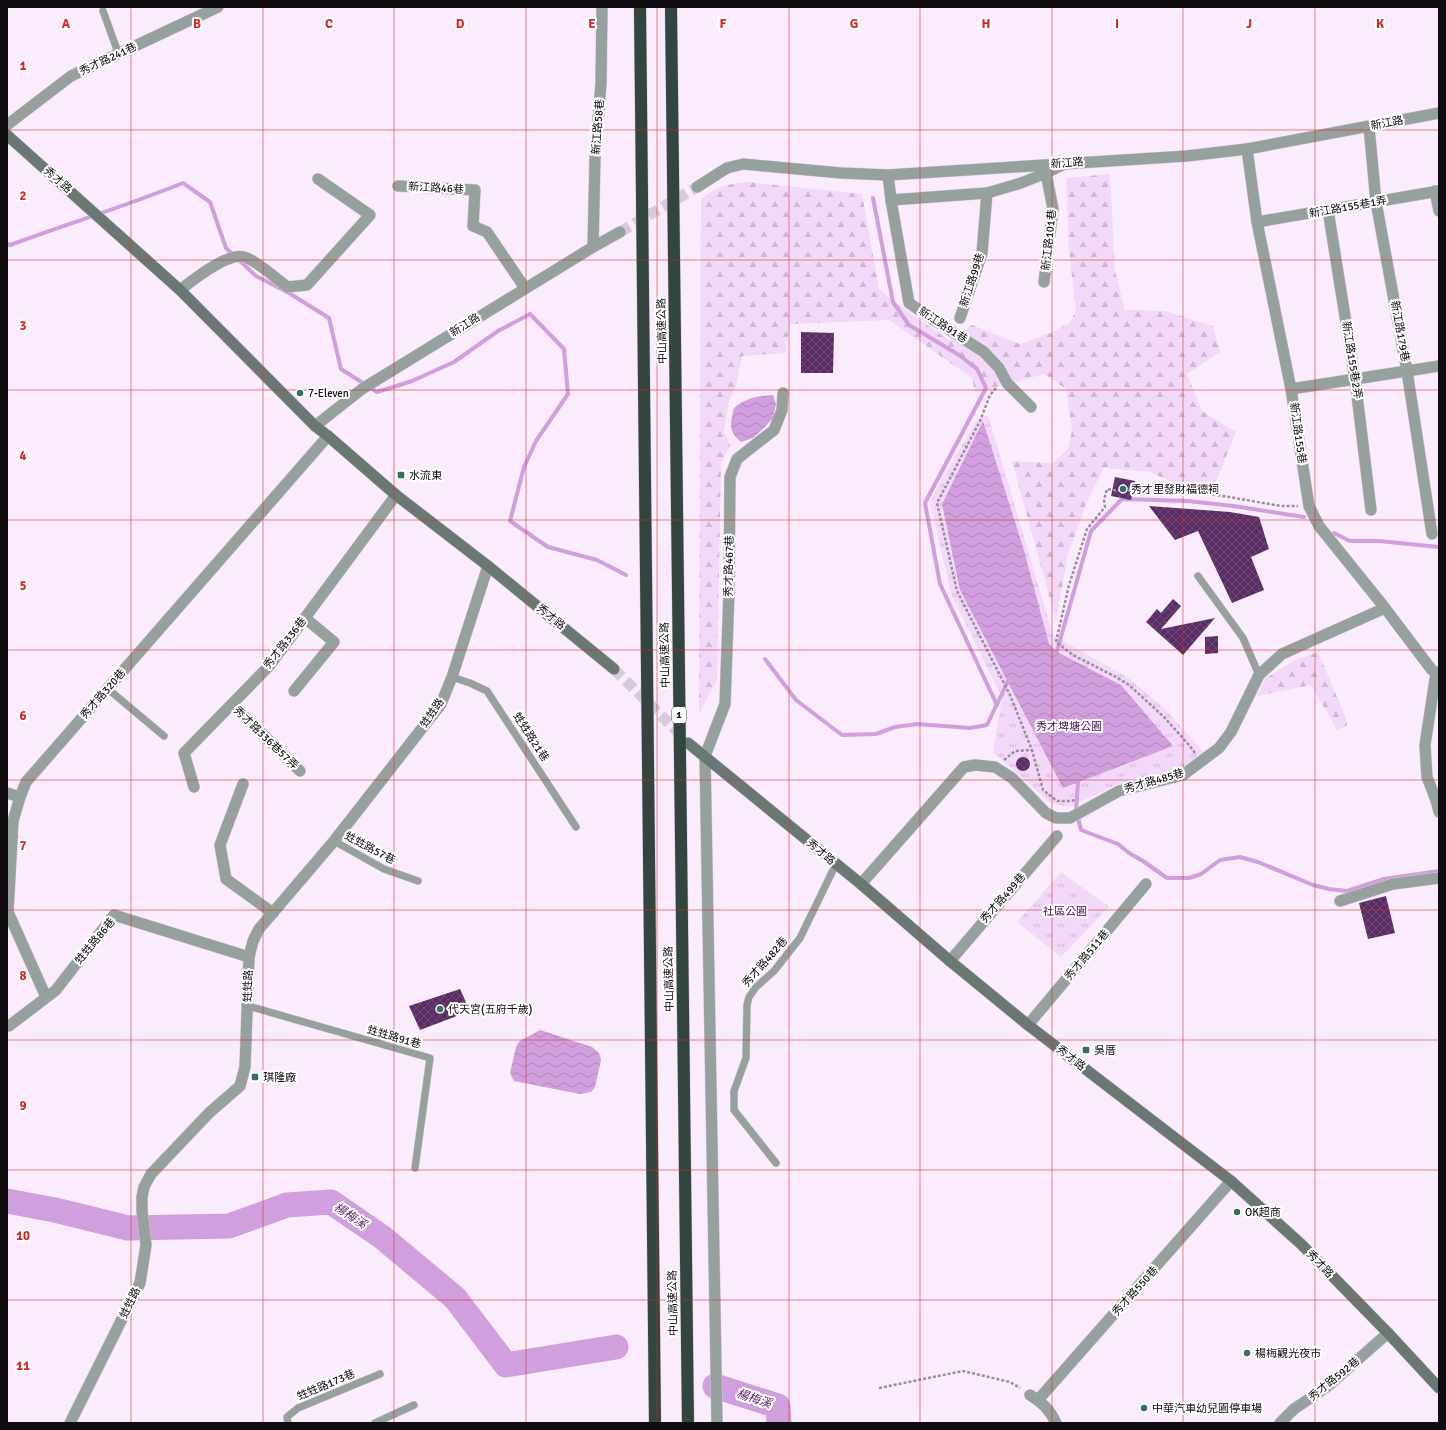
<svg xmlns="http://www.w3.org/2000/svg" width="1446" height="1430" font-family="Signika,'Noto Sans TC',sans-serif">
	<defs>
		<pattern id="grass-tufts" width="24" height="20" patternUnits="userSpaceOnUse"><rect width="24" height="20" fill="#f3d9f9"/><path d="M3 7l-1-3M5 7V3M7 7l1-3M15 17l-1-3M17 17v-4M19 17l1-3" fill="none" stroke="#cfb9d4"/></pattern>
		<pattern id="forest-firs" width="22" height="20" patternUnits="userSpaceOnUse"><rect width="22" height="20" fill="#f3d9f9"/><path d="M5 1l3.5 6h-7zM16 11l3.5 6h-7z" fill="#cfb9d4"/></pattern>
		<pattern id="water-waves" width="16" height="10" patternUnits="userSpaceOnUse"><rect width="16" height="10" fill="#d19ede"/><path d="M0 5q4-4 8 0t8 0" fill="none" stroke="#b287bd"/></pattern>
		<pattern id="building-cross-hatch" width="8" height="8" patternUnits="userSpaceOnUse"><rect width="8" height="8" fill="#5a2d65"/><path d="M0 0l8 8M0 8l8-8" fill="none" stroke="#6d4876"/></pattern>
	</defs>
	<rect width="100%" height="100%" fill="#faecfd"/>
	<g fill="url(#grass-tufts)">
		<polygon points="988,415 1053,635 1130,679 1166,710 1205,754 1186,767 1116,785 1069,807 1050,803 993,752 1002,698 951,594 930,501 977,419"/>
		<polygon points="1061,872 1109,907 1061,957 1017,922"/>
	</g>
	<g fill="url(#forest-firs)">
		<path d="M 1110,174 L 1115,271 L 1125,310 L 1165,311 L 1213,326 L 1220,352 L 1187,374 L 1202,411 L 1236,432 L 1213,489 L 1174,483 L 1150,472 L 1104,468 L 1089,497 L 1068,554 L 1056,621 L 1012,461 L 1053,463 L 1068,449 L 1072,430 L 1066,389 L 1044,374 L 975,393 L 972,378 L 889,320 L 790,324 L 785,353 L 742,356 L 736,386 L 729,401 L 724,431 L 730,445 L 721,465 L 717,680 L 699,714 L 701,199 C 717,186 728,184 748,182 L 862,194 L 879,289 L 907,311 L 949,340 L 972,325 L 1020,344 L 1050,333 L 1069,323 L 1076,311 L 1069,250 L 1066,178 Z"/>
		<polygon points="1318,652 1346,718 1347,725 1337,730 1311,685 1257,696 1266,678 1293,661"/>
	</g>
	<g fill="url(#water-waves)">
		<path d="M 773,395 L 776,404 L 773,418 L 764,428 L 753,438 L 741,442 C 727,431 731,423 734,408 C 745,398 758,396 773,395 Z"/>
		<polygon points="983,421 1023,547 1049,644 1057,652 1121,685 1173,746 1063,788 960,590 942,504"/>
		<polygon points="540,1030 592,1047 599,1053 601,1060 595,1087 591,1092 580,1094 514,1081 510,1073 516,1047 520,1041"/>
	</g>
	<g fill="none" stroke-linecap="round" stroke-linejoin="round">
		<g stroke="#d19ede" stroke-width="4">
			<polyline points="873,198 893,302 909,325 959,355 977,369 986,388 925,503 940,584 997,705"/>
			<path d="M 7,244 L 10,245 C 67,224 126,206 183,183 L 210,202 L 226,248 L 256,276 L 289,293 L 329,318 L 341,369 L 377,392 L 412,381 L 454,362 L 498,331 L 530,314 L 564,349 L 568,394 L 536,441 L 524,467 L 510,521 L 548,547 L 597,560 L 626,575"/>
			<polyline points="1334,533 1350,541 1379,541 1439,547"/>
			<polyline points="1053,654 1057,651 1091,531 1122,499 1188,501 1233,506 1304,517"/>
			<polyline points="765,659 796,700 842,735 876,734 895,727 917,724 970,728 987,725 1008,681 1011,679"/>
			<polyline points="1076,778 1078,783 1076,810 1081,830 1118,844 1129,853 1143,861 1167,878 1189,878 1201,874 1220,860 1240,857 1258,862 1313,885 1329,889 1347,891 1384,879 1439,871"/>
		</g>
		<g stroke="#d19ede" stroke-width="25">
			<polyline points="7,1201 55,1210 128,1228 229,1226 287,1205 331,1202 382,1237 455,1298 506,1365 616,1347"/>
			<polyline points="715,1386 778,1406 779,1423"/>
		</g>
	</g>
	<g fill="url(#building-cross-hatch)">
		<polygon points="801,332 834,333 833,373 801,373"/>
		<polygon points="1115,477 1135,481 1131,500 1111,496"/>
		<polygon points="1149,506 1230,512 1259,517 1269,549 1251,557 1264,590 1232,603 1198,531 1175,540"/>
		<polygon points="1173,599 1181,606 1161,629 1215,618 1183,655 1146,622 1157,609 1161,613"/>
		<polygon points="1218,636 1218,653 1205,654 1205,637"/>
		<circle cx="1023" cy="764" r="7"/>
		<polygon points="1386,896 1395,933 1368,939 1359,903"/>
		<polygon points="460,989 470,1011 420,1030 409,1006"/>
	</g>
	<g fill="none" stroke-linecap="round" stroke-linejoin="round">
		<polyline stroke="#d7cada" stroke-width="11" stroke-dasharray="11 5.5" stroke-linecap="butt" points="620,232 697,187"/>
		<polyline stroke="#d7cada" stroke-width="11" stroke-dasharray="11 5.5" stroke-linecap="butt" points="614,669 684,738"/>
		<g stroke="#d5c8d7" stroke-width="8">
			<g id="service">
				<polyline points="103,11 119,55"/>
				<polyline points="1198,576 1243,638 1259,675"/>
				<polyline points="452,677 470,683 487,691 576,827"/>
				<polyline points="108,689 164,736"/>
				<polyline points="334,841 384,869 418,881"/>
				<polyline points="248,1006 430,1058 415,1168"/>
				<polyline points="776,1163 734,1110 734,1091 746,1058 747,1005 749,997 756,987 774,971 800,938 836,864"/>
				<polyline points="288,1423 287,1417 298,1408 380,1374"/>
				<polyline points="375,1423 414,1405"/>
			</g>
		</g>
		<g stroke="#d5c8d7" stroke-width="12">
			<g id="minor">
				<polyline points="7,125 71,76 218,7"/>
				<polyline points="1369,127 1376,202 1407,371 1432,534"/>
				<polyline points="1247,149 1257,222 1291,389 1309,506 1319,526 1385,608 1431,669 1439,675"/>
				<polyline points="888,175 891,200 909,303 928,316 984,352 999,368 1007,383 1031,407"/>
				<polyline points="398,186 475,190 473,226 487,232 525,288"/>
				<polyline points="697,187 727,168 743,164 841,173 888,175 1187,156 1247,149 1439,113"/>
				<polyline points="1435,191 1439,211"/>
				<polyline points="891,200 987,193 1021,183 1046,173 1062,165"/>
				<polyline points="1328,210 1355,379 1371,510"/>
				<polyline points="1257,222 1439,191"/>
				<polyline points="593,247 595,158 601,83 602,7"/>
				<polyline points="1044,282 1053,209 1046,173"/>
				<path d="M 180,290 C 193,280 228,252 244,257 C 256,260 277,279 287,287 L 307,285 L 370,215 L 318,179"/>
				<polyline points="960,318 982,253 987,193"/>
				<polyline points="1291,389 1439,366"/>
				<polyline points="315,426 362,389 593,247 620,232"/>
				<polyline points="1436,673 1425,745 1427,777 1436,800 1439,812"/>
				<polyline points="294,691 334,642 305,618"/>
				<polyline points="232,704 300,771"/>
				<polyline points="243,784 220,845 226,879 273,913"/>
				<polyline points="194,787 184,753 270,665 396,495"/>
				<polyline points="7,793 20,797"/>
				<polyline points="861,884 964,767 975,765 995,767 1012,778 1046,813 1056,818 1070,818 1119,791 1183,775 1219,748 1231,732 1259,675 1282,654 1385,608"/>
				<polyline points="1340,901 1393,884 1439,878"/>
				<polyline points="950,961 1057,836"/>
				<polyline points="46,997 8,912 13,821 20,797 26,782 328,436"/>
				<polyline points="1028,1025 1146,884"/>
				<polyline points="7,1026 9,1026 56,990 114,915 249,957"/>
				<path d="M 1030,1395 C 1043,1403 1050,1410 1056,1423"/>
				<polyline points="1038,1400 1231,1181"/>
				<polyline points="717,1423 705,756 725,704 729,592 730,477 737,459 774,430 782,410 783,393"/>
				<polyline points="1280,1423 1294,1409 1328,1386 1388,1333"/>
			</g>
		</g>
		<g stroke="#d5c8d7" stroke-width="12">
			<polyline id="tertiary" points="70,1423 140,1283 146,1245 142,1211 142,1197 144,1187 151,1174 209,1113 240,1086 245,1067 249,957 253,941 259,929 334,841 441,704 452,677 488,566"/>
		</g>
		<g stroke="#d5c8d7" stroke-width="12">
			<g id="secondary">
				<polyline points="7,135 180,290 315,426 328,436 396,495 488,566 614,669"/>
				<polyline points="688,743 861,884 950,961 1028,1025 1231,1181 1301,1244 1388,1333 1439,1388"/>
			</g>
		</g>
		<g stroke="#d5c8d7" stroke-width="13">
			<g id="motorway">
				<polyline points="640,7 655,1423"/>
				<polyline points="671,7 688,1423"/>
			</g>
		</g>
		<g stroke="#998e9b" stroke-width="2.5" stroke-dasharray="3 2" stroke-linecap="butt">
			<polyline points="996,388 990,395 980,421 937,503 957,591 1010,695 1032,750 1043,790 1057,801 1072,801 1076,799"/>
			<path d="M 1195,753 L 1189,745 L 1164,717 L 1129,685 L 1116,677 L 1073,655 L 1056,642 L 1069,585 L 1087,529 L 1105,507 L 1104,500 L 1107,489 C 1129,493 1150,489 1171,490 C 1208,492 1244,500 1281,506 L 1298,506"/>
			<polyline points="1004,760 1015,751 1032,750"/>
			<polyline points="879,1388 963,1371 1010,1382 1020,1388"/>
		</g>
		<use href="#service" stroke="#96a09c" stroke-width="7"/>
		<use href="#minor" stroke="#96a09c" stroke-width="11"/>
		<use href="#tertiary" stroke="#96a09c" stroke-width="11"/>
		<use href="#secondary" stroke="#6a7873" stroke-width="11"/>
		<use href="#motorway" stroke="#32453e" stroke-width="12"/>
	</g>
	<path fill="none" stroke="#d62828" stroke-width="1" stroke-opacity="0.55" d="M 131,7 L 131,1423M 263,7 L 263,1423M 394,7 L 394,1423M 526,7 L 526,1423M 657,7 L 657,1423M 789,7 L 789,1423M 920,7 L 920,1423M 1052,7 L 1052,1423M 1183,7 L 1183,1423M 1315,7 L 1315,1423M 7,130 L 1439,130M 7,260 L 1439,260M 7,390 L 1439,390M 7,520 L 1439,520M 7,650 L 1439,650M 7,780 L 1439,780M 7,910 L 1439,910M 7,1040 L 1439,1040M 7,1170 L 1439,1170M 7,1300 L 1439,1300"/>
	<g fill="#33715e" stroke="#fff" stroke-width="1.5">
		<circle cx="300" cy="393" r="4"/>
		<rect x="397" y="471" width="8" height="8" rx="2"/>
		<circle cx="1123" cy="489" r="4"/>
		<circle cx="440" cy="1009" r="4"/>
		<rect x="1082" y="1046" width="8" height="8" rx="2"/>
		<rect x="251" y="1073" width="8" height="8" rx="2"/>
		<circle cx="1237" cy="1212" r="4"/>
		<circle cx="1247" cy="1353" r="4"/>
		<circle cx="1144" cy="1408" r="4"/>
	</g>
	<g text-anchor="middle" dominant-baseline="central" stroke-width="4" stroke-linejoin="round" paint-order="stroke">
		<rect fill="#fff" stroke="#585559" stroke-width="1" x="672" y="707" width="14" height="16" rx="3"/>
		<g font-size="10" font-weight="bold" fill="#110c12">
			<text x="679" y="715">1</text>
		</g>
		<g font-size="11" fill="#110c12" stroke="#fff">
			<text transform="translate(108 59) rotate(-25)">秀才路241巷</text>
			<text transform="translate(1387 123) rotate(-11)">新江路</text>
			<text transform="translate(598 127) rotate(-86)">新江路58巷</text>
			<text transform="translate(1067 163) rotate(-4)">新江路</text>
			<text transform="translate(58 180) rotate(41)">秀才路</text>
			<text transform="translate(436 188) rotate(3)">新江路46巷</text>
			<text transform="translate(1348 207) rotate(-10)">新江路155巷1弄</text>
			<text transform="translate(1049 240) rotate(-84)">新江路101巷</text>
			<text transform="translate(972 280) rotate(-72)">新江路99巷</text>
			<text transform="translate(465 325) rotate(-32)">新江路</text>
			<text transform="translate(943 325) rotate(33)">新江路91巷</text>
			<text transform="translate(662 331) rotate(-91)">中山高速公路</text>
			<text transform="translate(1400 331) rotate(80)">新江路179巷</text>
			<text transform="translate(1352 360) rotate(81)">新江路155巷2弄</text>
			<text transform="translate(1298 433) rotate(82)">新江路155巷</text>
			<text transform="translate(729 566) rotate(-89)">秀才路467巷</text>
			<text transform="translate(551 617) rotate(39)">秀才路</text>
			<text transform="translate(285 643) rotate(-52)">秀才路336巷</text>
			<text transform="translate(665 655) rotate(-91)">中山高速公路</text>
			<text transform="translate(103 694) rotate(-49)">秀才路320巷</text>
			<text transform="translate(432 713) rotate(-55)">甡甡路</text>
			<text transform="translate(531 737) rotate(57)">甡甡路21巷</text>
			<text transform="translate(266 738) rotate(44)">秀才路336巷57弄</text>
			<text transform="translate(1154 781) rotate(-16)">秀才路485巷</text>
			<text transform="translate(370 848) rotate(28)">甡甡路57巷</text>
			<text transform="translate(821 852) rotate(40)">秀才路</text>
			<text transform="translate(1003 898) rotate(-49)">秀才路499巷</text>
			<text transform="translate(95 941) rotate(-50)">甡甡路86巷</text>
			<text transform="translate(1087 955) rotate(-50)">秀才路511巷</text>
			<text transform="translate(765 962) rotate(-49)">秀才路482巷</text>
			<text transform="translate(669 979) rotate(-91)">中山高速公路</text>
			<text transform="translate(248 986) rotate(-88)">甡甡路</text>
			<text transform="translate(394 1037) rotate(16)">甡甡路91巷</text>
			<text transform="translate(1071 1058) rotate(38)">秀才路</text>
			<text transform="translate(1320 1264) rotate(46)">秀才路</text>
			<text transform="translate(1135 1291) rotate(-48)">秀才路550巷</text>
			<text transform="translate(130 1303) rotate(-64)">甡甡路</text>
			<text transform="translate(673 1303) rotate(-91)">中山高速公路</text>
			<text transform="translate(1334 1379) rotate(-39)">秀才路592巷</text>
			<text transform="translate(326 1385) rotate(-23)">甡甡路173巷</text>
		</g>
		<g font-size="11" fill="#110c12" stroke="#fff" text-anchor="start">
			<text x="308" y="393">7-Eleven</text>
			<text x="409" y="475">水流東</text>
			<text x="1131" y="489">秀才里發財福德祠</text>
			<text x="448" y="1009">代天宮(五府千歲)</text>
			<text x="1094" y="1050">吳厝</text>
			<text x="263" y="1077">琪隆廠</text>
			<text x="1245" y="1212">OK超商</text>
			<text x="1255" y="1353">楊梅觀光夜市</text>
			<text x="1152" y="1408">中華汽車幼兒園停車場</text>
		</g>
		<g font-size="11" fill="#4a0958" stroke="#fff">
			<text x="1069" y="726">秀才埤塘公園</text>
			<text x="1065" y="911">社區公園</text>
		</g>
		<g font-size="12" font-style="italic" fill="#5f226e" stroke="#fff">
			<text transform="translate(350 1216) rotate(34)">楊梅溪</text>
			<text transform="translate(754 1399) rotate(18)">楊梅溪</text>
		</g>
	</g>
	<g font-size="13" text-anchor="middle" font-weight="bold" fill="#d62828" stroke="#fff" stroke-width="4" stroke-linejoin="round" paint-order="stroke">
		<text x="66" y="28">A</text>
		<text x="197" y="28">B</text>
		<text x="329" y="28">C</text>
		<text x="460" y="28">D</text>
		<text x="592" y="28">E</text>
		<text x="723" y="28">F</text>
		<text x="854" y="28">G</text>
		<text x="986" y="28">H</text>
		<text x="1117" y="28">I</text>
		<text x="1249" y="28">J</text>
		<text x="1380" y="28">K</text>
		<text x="23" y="70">1</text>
		<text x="23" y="200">2</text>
		<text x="23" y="330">3</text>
		<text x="23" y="460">4</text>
		<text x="23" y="590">5</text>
		<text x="23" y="720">6</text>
		<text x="23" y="850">7</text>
		<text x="23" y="980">8</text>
		<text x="23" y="1110">9</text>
		<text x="23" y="1240">10</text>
		<text x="23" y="1370">11</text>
	</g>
	<rect width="1446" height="1430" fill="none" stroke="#110c12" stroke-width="16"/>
</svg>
